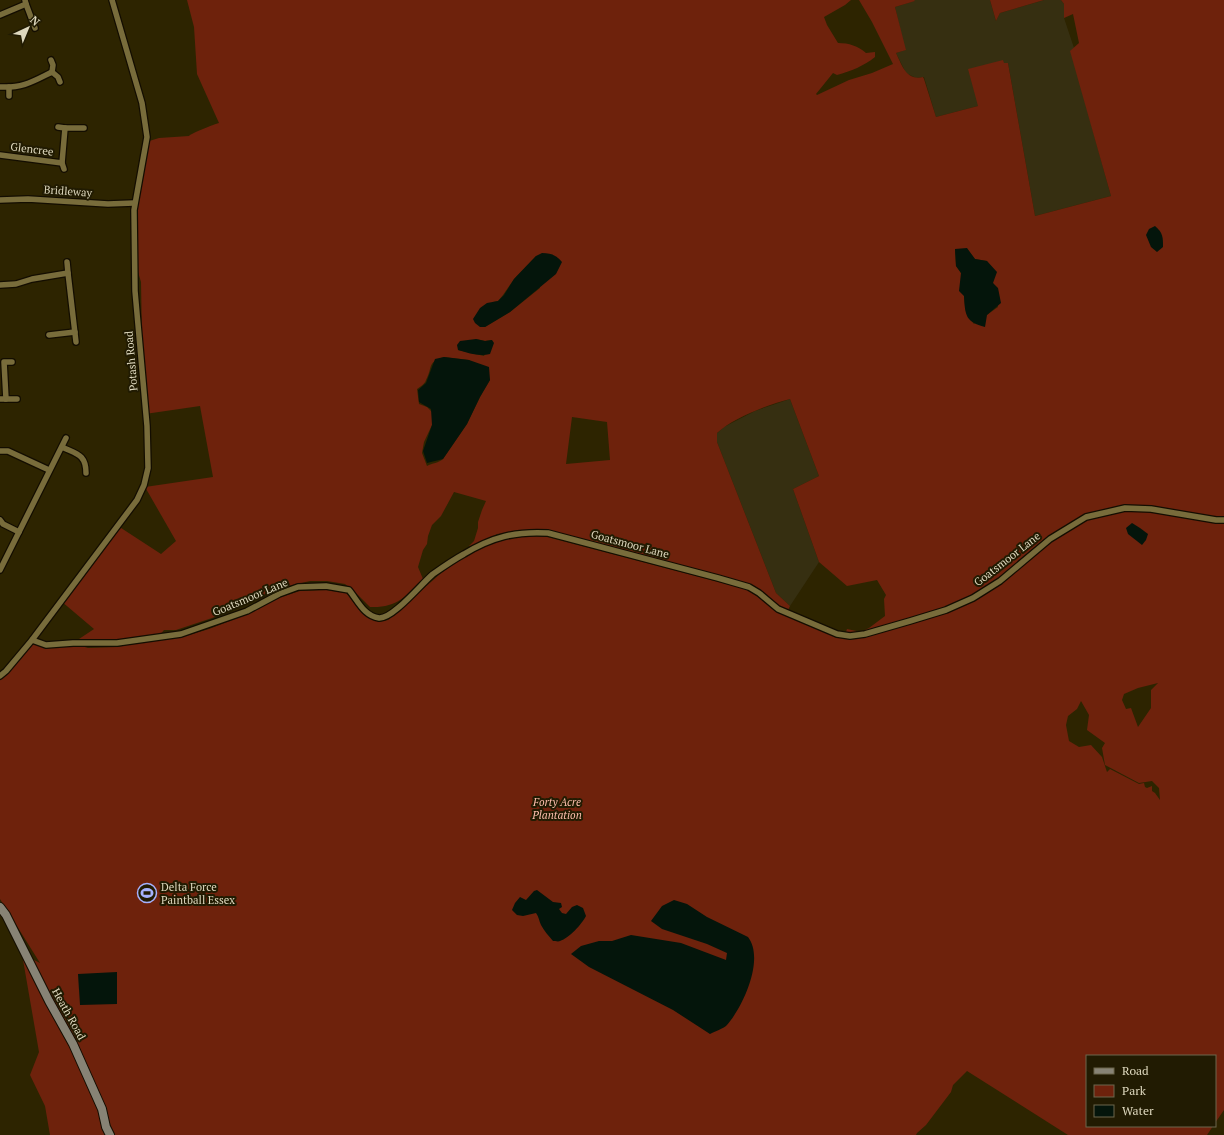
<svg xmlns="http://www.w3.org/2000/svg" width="1224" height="1135" font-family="'PT Serif',serif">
	<rect width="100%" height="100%" fill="#2d2400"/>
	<g fill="#362f11">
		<polygon points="914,0 990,0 996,21 1000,13 1044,0 1061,0 1064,4 1064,18 1074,48 1071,51 1111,196 1035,216 1008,63 978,106 936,117 924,77 916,78 906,73 896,53 905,50 895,7 914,1"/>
		<polygon points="790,399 819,476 793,489 819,562 790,606 776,593 717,442 717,433 724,427 755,411"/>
	</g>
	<g fill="#6e220c" fill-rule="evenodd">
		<path d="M 187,0 L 851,0 L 845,5 L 824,17 L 827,25 L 838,43 C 849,43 858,46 866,53 L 875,52 L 875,57 C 864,66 851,71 837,75 L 833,73 L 816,94 L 817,95 L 849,80 L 872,73 L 893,64 L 872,22 L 859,0 L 914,0 L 915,1 L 895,7 L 906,50 L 896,53 C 902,65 906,81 923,77 L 924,79 L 936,117 L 978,106 L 968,69 L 1003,60 L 1004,63 L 1008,63 L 1035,216 L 1111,196 L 1070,51 L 1079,43 L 1073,14 L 1064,18 L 1064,4 L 1061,0 L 1224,0 L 1224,1110 L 1215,1123 L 1215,1056 L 1087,1056 L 1087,1126 L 1213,1126 L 1207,1135 L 1068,1135 L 967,1071 L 953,1085 L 951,1092 L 926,1125 L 917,1133 L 916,1135 L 50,1135 L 45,1106 L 30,1075 L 39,1052 L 22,954 L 40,963 L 0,899 L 0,676 L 32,640 L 47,645 L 73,643 L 94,629 L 61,601 L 118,526 L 161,554 L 176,541 L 145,487 L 213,477 L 200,406 L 145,414 L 148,400 L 142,342 L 141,282 L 135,262 L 134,220 L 146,142 L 159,138 L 189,136 C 192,133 215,124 219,123 L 197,74 L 194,27 ZM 955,249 L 967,249 L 975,259 L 987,261 L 993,283 L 998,307 L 974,324 C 964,312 966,311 964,296 C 963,288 961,282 961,273 L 956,266 ZM 536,256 L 540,288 L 510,312 L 485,327 L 493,302 L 498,301 L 503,295 L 514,279 ZM 476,339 L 485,341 L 492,340 L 484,356 L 458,350 ZM 444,357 L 469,360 L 490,380 L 480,397 L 467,424 L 443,459 C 439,463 432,463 427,466 L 422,453 L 424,442 L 432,425 L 432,412 L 427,407 L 419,404 L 417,389 C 420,387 425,384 426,380 C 433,367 427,362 444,357 ZM 790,399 L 819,476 L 793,489 L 819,562 L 847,586 L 877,580 L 886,595 L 884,599 L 885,616 L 869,628 L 861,632 L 847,629 L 845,635 L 850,639 L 793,619 L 777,612 L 749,590 L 547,537 L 533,536 L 498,539 L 465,556 L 440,574 L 388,620 L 379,622 L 364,615 L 346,593 L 326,590 L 300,591 L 281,597 L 250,613 L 209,629 L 182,637 L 140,642 L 118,647 L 88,648 L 75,644 L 117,643 L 158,637 L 164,630 L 176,630 L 212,618 L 280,588 L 310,581 L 327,581 L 345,584 L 358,595 L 370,607 C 397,608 405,597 423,579 L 418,567 L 423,550 L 427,544 L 428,536 L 432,525 L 441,516 L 454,492 L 486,501 L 482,510 L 478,522 L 478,528 L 474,541 L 469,546 L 472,547 L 497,534 L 525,530 L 548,533 L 749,587 L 787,612 L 790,606 L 776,593 L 717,442 L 717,433 C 733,418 769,404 790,399 ZM 572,417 L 607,422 L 610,460 L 566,464 ZM 1158,683 L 1151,690 L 1151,708 L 1138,727 L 1131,708 L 1126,709 L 1122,700 L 1124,694 L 1138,688 ZM 1081,701 L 1089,715 L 1087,730 L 1105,743 L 1102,748 L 1105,765 L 1139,783 L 1152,781 L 1159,788 L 1160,800 L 1155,793 L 1152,791 L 1152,786 L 1147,788 L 1145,787 L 1144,783 L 1139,784 L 1110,769 L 1107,772 L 1102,757 L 1091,745 L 1079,747 L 1069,741 L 1066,725 L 1068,716 L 1077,709 Z"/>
		<polygon points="990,0 1044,0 1000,13 996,21"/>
	</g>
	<g fill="#04150b">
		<path d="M 1155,226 C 1163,233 1163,237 1163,247 L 1157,252 L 1151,247 L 1146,235 L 1149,229 Z"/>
		<path d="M 967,248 L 975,259 L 987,261 L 997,272 L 993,283 L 998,288 L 1001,303 L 987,315 L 985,327 C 966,322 965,316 964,296 L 959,291 L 961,273 L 956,266 L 955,249 Z"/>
		<path d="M 542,253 C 551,253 556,255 562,262 L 556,274 L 510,312 L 485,327 L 480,327 L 475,323 L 473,319 L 480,308 L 487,303 L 498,301 L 504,295 L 514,279 L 536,256 Z"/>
		<path d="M 476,339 L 485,341 L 492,340 L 494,343 L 490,354 C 479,357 469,353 458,350 L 457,345 L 460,341 Z"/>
		<polygon points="444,357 469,360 489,367 490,380 480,397 467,424 443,459 427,463 423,451 432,425 431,409 419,402 418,390 426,383 435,359"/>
		<polygon points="1132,523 1140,528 1148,534 1146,540 1142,545 1128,534 1126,528"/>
		<path d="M 537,890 L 553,902 L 561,903 L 562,907 L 559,909 L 562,913 L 566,914 L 572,907 L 577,905 L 583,908 L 586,916 C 582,924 569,938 560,941 C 559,942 554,941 553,941 C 549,936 544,931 541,925 C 539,921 539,917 536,913 L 523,916 L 517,915 L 512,910 L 515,903 L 520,897 L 526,900 L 534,891 Z"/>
		<path d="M 674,900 L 687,904 L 707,917 L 748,937 C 765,959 743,1007 727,1025 C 723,1029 715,1031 710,1034 L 673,1010 L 589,967 L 571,954 L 581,946 L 599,941 L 612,941 L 631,935 L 681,943 L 726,960 L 727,953 L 707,944 L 662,929 L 651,921 L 662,906 Z"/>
		<polygon points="117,972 117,1004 80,1005 78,974"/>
	</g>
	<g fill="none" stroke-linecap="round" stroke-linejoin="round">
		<g stroke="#130d00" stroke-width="8">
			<g id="street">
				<polyline points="26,4 35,28"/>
				<polyline points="0,15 26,4 25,0"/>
				<polyline points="51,60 53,65 52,72"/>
				<path d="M 0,87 C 23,88 32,82 52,72 L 58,77 L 60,82"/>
				<polyline points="9,96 9,87"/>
				<polyline points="58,127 65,128 62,163 64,169"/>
				<polyline points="65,128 84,128"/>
				<polyline points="0,155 62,163"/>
				<polyline points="0,200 28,199 108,204 134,203"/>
				<polyline points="67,262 68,273"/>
				<polyline points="0,285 16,284 32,279 68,273 76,342"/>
				<polyline points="49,335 75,332"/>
				<polyline points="0,399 17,399"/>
				<polyline points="6,399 4,362 12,362"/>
				<path d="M 62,447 C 76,454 86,454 86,473"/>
				<polyline points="0,451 8,451 49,470"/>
				<polyline points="0,520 3,524 19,532"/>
				<polyline points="0,570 66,438"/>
				<path d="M 32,640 L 46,645 L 73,643 L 117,643 L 181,634 L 247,611 L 279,594 L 298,587 L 326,586 L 349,590 C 358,601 364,616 379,618 C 393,619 422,583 433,574 C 443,567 453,560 464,554 C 492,537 516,531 548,533 L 718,578 L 749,587 L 759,593 L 778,609 L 837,634 L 850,636 L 865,634 L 910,621 L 946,610 L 973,598 L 1000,581 L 1050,539 L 1086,517 L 1125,508 L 1151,509 L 1216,520 L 1224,520"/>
				<polyline points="0,676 6,671 32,640 137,500 144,485 148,468 147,426 135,291 134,210 147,137 142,103 112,0"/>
			</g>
		</g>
		<g stroke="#130d00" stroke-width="10">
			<polyline id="secondary" points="0,907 6,915 49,1001 73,1044 102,1109 106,1127 110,1135"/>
		</g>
		<use href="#street" stroke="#786c3b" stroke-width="5.5"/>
		<use href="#secondary" stroke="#878375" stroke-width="8"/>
	</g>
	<defs>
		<g id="stadium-ring" transform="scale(1)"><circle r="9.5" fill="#211b02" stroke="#a5b1fc" stroke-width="1.5"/><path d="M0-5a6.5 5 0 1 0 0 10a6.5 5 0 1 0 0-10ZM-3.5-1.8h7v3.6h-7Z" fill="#a5b1fc"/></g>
	</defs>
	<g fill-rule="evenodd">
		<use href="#stadium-ring" x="147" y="893"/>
	</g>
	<g text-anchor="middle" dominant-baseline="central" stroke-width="4" stroke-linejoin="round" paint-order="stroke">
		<g font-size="11" fill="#ded8be" stroke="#211b02">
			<text transform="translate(32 149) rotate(7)">Glencree</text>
			<text transform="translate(68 191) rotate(4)">Bridleway</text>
			<text transform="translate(131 361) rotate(-95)">Potash Road</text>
			<text transform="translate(630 544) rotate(15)">Goatsmoor Lane</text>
			<text transform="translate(1007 559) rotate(-38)">Goatsmoor Lane</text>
			<text transform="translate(250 597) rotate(-23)">Goatsmoor Lane</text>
			<text transform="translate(69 1014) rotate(61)">Heath Road</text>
		</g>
		<g font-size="11" font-style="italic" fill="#fcbdab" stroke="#211b02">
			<text x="557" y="802">Forty Acre<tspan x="557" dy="13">Plantation</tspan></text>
		</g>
		<g font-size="11" fill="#ded8be" stroke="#211b02" text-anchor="start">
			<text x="161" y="887">Delta Force<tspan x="161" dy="13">Paintball Essex</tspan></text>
		</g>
	</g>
	<rect x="1086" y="1055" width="130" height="72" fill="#211b02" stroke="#6d674d"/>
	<rect x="1094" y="1068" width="20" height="6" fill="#878375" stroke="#6d674d"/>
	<text x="1122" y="1075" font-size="12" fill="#ded8be">Road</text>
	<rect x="1094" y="1085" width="20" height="12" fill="#6e220c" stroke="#6d674d"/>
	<text x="1122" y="1095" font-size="12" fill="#ded8be">Park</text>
	<rect x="1094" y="1105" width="20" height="12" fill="#04150b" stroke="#6d674d"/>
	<text x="1122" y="1115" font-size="12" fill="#ded8be">Water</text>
	<g transform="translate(28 28) rotate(44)" stroke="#211b02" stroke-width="3" paint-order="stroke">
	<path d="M0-3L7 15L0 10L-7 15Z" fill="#ded8be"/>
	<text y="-6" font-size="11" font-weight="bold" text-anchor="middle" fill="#ded8be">N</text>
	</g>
</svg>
